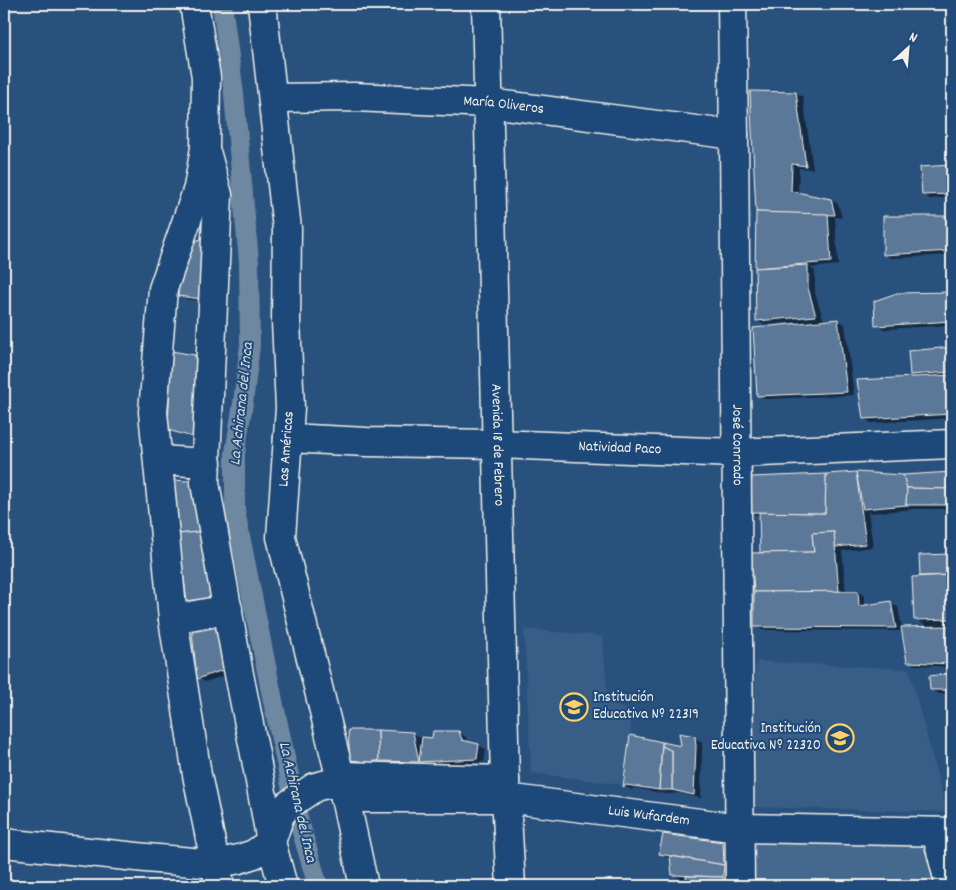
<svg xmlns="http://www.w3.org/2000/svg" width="956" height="890" font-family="Dekko,sans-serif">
	<rect width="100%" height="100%" fill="#28517e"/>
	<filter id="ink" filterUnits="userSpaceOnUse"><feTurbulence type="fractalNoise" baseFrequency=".02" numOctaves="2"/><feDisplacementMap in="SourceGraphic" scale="10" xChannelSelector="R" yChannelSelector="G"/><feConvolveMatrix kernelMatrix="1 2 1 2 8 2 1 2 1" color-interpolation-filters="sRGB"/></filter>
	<g filter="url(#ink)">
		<g fill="#375d86">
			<polygon points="524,629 603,636 608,702 632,712 626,785 531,773"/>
			<polygon points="756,661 909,669 947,812 748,807"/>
		</g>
		<polygon fill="#45688e" stroke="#9cacbb" points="753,841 924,843 936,886 752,886"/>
		<g fill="#0007">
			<polygon points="796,93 803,97 813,169 799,168 798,194 831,200 838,204 842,218 835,217 838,265 810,268 815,271 815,293 824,321 838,320 845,324 854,395 765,399 758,395 797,324 797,322 765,325 757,321 757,211"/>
			<polygon points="951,167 952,167 952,197 930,199 923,194"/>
			<polygon points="945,217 952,221 952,255 891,258 884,254"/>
			<polygon points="180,276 216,303 186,299 179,295"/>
			<polygon points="897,294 952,294 952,325 884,329 877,325"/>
			<polygon points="952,349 952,418 871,423 864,418 918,378 911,374 909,352"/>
			<polygon points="195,356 206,362 213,445 181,435 170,429"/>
			<polygon points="856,473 904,476 952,473 952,509 914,509 871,513 868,511 873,547 842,551 846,593 858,592 865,596 865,607 891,603 898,607 902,628 929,627 915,619 925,578 921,576 920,556 952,555 952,667 915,665 908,661 903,631 762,630 755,626 761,554 760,517 750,511 826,475"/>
			<polygon points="230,631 235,672 205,682 198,678"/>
			<polygon points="952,674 952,694 939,694 931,690 930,677"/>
			<polygon points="413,733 423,739 433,739 459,733 466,737 468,742 478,745 486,749 484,762 427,766 358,764 351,759"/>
			<polygon points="631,737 683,747 694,738 702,742 702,751 701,798 680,793 667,794 634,788 631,790 625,786"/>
			<polygon points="723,844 730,848 730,886 688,886 687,879 681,879 673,875 672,858 668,858 661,854"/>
		</g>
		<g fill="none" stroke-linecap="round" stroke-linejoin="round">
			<polyline stroke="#6e88a2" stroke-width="20" points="222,4 234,94 249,262 250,345 243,403 235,453 235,511 273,701 298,818 318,886"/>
		</g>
		<g fill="#5b7899" stroke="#f4f1e8">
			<polygon points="750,91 796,92 806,166 792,164 791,191 831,199 835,215 756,212"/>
			<polygon points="952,165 952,194 922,195 920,167"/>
			<polygon points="756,212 828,214 831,262 755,268"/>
			<polygon points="883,216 946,216 950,251 883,255"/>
			<polygon points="209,238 209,300 178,296 179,275 191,241"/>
			<polygon points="808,265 808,288 816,316 756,321 755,268"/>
			<polygon points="952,292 952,321 875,326 874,301 897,293"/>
			<polygon points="838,319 847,392 757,396 753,328"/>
			<polygon points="952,347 952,372 910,375 908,351"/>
			<polygon points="171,351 195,355 202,440 168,430"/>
			<polygon points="952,375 952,414 863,419 857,380"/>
			<polygon points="856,472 903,475 907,488 906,505 863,509"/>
			<polygon points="856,472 866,544 835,547 834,532 812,533 814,552 760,553 759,512 825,513 826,474"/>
			<polygon points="952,472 952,489 907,488 903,475"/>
			<polygon points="826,474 825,513 749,512 752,477"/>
			<polygon points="173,480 203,482 207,531 178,534"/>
			<polygon points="907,488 952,489 952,505 906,505"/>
			<polygon points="207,531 218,603 187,602 178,534"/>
			<polygon points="834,532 839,592 754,592 751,553 814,552 812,533"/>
			<polygon points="952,554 952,575 920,576 919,555"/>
			<polygon points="952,575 952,619 914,620 912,577"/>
			<polygon points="858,591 859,606 891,601 896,628 754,627 754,592"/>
			<polygon points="223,626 229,668 197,679 192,632"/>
			<polygon points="952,626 952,664 907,662 901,627"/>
			<polygon points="952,673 952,690 930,690 929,676"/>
			<polygon points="348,730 378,730 379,761 374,761 377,768 363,769 360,761 350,760"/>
			<polygon points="378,730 413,732 419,762 379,761"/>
			<polygon points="433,731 459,731 462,740 479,744 477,759 419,762 422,737 432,738"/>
			<polygon points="679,733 695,736 696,746 694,795 672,790 672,751 662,746 662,742 681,746"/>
			<polygon points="630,735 662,742 659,790 626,785 623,787"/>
			<polygon points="662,746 672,751 672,790 659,790"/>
			<polygon points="663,834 723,842 724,865 659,854"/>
			<polygon points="670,856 724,865 723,877 672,875"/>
			<polygon points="686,876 723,877 724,886 687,886"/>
		</g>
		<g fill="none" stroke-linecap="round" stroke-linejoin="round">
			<g stroke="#f4f1e8" stroke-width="31">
				<g id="minor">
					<polyline points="194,4 206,77 205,148 198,188 163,289 153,412 173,619 197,775 220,886"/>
					<polyline points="262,4 287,229 286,321 290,408 281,537 342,784 364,886"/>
					<path id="s1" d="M 486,4 L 505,780 L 511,886"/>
					<path id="s2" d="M 732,4 L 734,135 L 740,886"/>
					<path id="s3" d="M 273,98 L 354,97 L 489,103 L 734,135"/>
					<polyline points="207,155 218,195 205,483 238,669 255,754 271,842 283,886"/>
					<path id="s4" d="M 288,438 L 367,442 L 497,444 L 737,453 L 952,444"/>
					<polyline points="158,460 207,463"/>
					<polyline points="173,619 228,609"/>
					<polyline points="340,776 505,780"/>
					<path id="s5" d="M 345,798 L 506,798 L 739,828 L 952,832"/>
					<polyline points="936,832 950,886"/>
					<polyline points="4,843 146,858 215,864 239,859 254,854 271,842 280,815 288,805 315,787 327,784 342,784"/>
				</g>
			</g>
			<use href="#minor" stroke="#1f4a7a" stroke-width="28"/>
		</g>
	</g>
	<defs>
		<g id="school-ring" transform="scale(1.4375)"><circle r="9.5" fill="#1f4a7a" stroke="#ffd166" stroke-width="1.5"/><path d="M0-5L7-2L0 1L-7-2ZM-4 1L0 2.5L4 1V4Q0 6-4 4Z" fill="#ffd166"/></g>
	</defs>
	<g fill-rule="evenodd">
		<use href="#school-ring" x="574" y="707"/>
		<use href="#school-ring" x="840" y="738"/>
	</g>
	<g text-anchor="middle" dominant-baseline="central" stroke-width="4" stroke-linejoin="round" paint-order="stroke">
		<g font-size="15" fill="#f4f1e8" stroke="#1f4a7a">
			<text stroke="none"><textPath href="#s3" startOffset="231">María Oliveros</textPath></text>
			<text stroke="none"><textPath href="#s1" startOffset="441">Avenida 18 de Febrero</textPath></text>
			<text stroke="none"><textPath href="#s2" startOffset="441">José Conrrado</textPath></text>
			<text transform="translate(287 449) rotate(-86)">Las Américas</text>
			<text stroke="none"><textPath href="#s4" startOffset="332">Natividad Paco</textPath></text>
			<text stroke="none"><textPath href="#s5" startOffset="305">Luis Wufardem</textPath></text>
		</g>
		<g font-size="15" fill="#f4f1e8" stroke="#1f4a7a" text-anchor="start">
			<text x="593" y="698">Institución<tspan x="593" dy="17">Educativa Nº 22319</tspan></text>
			<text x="821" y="729" text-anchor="end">Institución<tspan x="821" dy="17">Educativa Nº 22320</tspan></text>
		</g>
		<g font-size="16" font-style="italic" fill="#d9dcda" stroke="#1f4a7a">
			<text transform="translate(242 404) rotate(-84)">La Achirana del Inca</text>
			<text transform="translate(297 802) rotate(77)">La Achirana del Inca</text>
		</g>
	</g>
	<rect width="956" height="890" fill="none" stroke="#1f4a7a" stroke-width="20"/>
	<rect x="10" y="10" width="936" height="870" fill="none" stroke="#f4f1e8" stroke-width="2" filter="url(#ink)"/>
	<g transform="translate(908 48) rotate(26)" stroke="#1f4a7a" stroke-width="4" paint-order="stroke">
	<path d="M0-4L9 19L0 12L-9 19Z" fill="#f4f1e8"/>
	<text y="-8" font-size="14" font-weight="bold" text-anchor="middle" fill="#f4f1e8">N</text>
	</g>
</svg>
